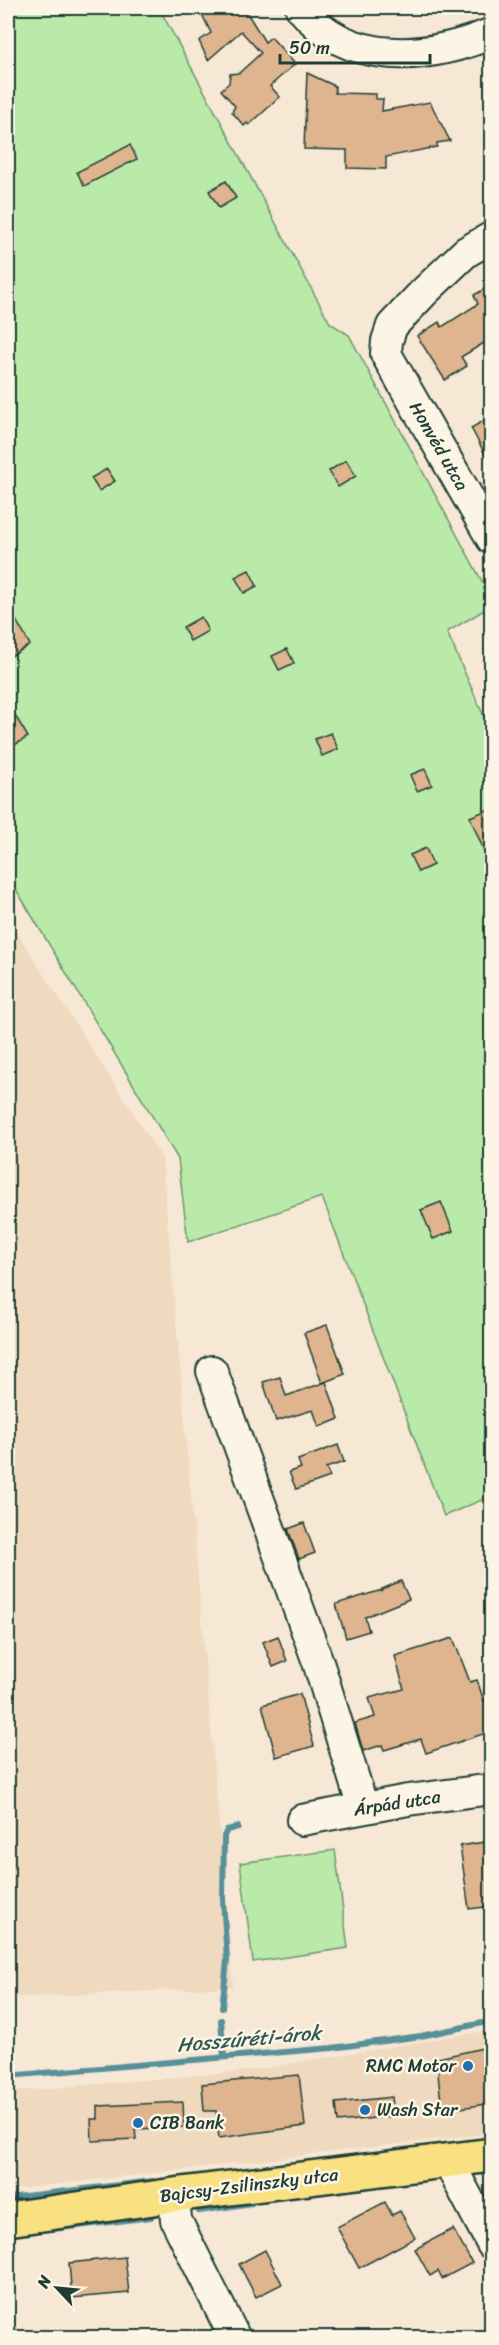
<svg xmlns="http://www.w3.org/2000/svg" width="499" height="2345" font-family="Sriracha,sans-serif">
	<rect width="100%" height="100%" fill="#f6e8d4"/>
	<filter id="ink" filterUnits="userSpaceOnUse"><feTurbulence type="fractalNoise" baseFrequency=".0167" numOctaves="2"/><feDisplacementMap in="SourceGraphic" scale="12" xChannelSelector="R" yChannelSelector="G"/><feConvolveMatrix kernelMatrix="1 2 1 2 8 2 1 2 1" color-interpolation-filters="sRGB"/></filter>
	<g filter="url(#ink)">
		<g fill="#efd9bf">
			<polygon points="8,919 162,1158 233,1987 8,1998"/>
			<polygon points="491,2030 491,2133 8,2190 8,2092 247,2071"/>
		</g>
		<g fill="#b9eaa9" stroke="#6c946e" stroke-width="1.5">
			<polygon points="8,8 159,8 330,323 349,335 491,598 491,606 447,632 489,728 491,728 491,1496 444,1516 322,1197 188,1242 178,1159 8,876"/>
			<polygon points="335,1850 348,1948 253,1962 240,1863"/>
		</g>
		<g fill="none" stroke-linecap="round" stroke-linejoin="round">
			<g stroke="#58909a" stroke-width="6">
				<polyline points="222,2008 227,1960 223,1899 224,1836 227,1830 238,1827"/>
				<polyline points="221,2020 224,2057"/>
				<polyline points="8,2076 332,2048 421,2036 492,2021"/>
				<polyline points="8,2198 153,2181"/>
				<polyline points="199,2211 252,2203"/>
				<polyline points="53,2229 151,2217"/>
			</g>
		</g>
		<g fill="#deb58f" stroke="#1f3d34" stroke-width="1.5">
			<polygon points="199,8 244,8 265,42 271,37 295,64 270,86 280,97 249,125 247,123 244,126 232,112 235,106 221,90 229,83 230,74 239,73 261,53 241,31 208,60 199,41 211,33"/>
			<polygon points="307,73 335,86 335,93 376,94 376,99 383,99 382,111 430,102 450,141 437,143 437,147 386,157 386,169 347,168 347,150 304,149"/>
			<polygon points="130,145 137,159 84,186 77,172"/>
			<polygon points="226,181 236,198 219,208 209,191"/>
			<polygon points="492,285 492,338 461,357 467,366 445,380 417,336 439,322 442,327 478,304 474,295"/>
			<polygon points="492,416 492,467 471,428"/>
			<polygon points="346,460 356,476 338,487 329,471"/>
			<polygon points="107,469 115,481 99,491 91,478"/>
			<polygon points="249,570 257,586 244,593 235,577"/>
			<polygon points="8,606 30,645 8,658"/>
			<polygon points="201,617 208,631 190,641 183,627"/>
			<polygon points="287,649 294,663 279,670 272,656"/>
			<polygon points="8,704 28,737 8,749"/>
			<polygon points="331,733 338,749 322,756 315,739"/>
			<polygon points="425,769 432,785 417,791 410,775"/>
			<polygon points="492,808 492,868 491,868 470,817"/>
			<polygon points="426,848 433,865 418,872 410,855"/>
			<polygon points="441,1202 453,1231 433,1239 421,1210"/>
			<polygon points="327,1325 345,1374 322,1383 304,1333"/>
			<polygon points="280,1377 286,1396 326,1382 339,1419 319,1427 313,1410 276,1421 263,1382"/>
			<polygon points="338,1445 344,1462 326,1468 330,1477 296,1489 289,1472 301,1468 298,1460"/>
			<polygon points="304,1523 315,1553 299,1559 288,1529"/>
			<polygon points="401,1581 409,1599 365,1617 369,1631 346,1638 336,1604 382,1590 382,1589"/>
			<polygon points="278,1636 287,1661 273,1667 263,1642"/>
			<polygon points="453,1638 470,1682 477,1680 484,1701 492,1699 492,1731 426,1753 421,1739 384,1750 382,1745 363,1751 355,1723 375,1717 369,1698 404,1689 395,1656"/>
			<polygon points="300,1694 314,1746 276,1757 262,1705"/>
			<polygon points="492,1841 492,1906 469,1909 460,1846"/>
			<polygon points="492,2046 492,2103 442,2111 438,2074 439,2073 438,2058"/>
			<polygon points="299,2075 305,2126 219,2138 216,2111 204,2111 202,2084"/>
			<polygon points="392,2097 394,2116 338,2122 336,2103"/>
			<polygon points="183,2102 184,2127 135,2129 136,2139 92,2141 91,2119 98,2119 98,2106"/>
			<polygon points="385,2202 392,2215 400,2211 415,2238 359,2268 337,2227"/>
			<polygon points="453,2229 472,2263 442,2279 438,2271 430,2276 415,2249"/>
			<polygon points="265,2250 282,2284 256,2297 239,2264"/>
			<polygon points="125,2257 129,2293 72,2298 69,2263"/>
		</g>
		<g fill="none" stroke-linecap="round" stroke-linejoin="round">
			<g stroke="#1f3d34" stroke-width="34">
				<g id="minor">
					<path d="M 301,8 C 348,67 428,60 492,33"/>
					<polyline points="492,237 466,252 423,293 392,326 387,341 386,354 492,539"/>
					<polyline points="212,1371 318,1662 363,1808"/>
					<polyline points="302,1820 408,1800 492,1789"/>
					<polyline points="448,2161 492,2244"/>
					<polyline points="174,2195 176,2220 235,2338"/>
				</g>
			</g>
			<g stroke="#1f3d34" stroke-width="38">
				<polyline id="major" points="8,2219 174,2195 492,2155"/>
			</g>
			<use href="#minor" stroke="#fcf5e5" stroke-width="30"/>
			<use href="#major" stroke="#f9e181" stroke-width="33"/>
		</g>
	</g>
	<g fill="#1f6fb2" stroke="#fcf5e5" stroke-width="2">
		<circle cx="468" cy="2066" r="6"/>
		<circle cx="365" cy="2110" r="6"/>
		<circle cx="138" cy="2123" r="6"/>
	</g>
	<g text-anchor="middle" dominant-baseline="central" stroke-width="5" stroke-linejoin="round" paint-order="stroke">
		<g font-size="18" fill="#1f3d34" stroke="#fcf5e5">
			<text transform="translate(439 446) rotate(60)">Honvéd utca</text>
			<text transform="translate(397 1803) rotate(-9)">Árpád utca</text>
			<text transform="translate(249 2185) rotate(-7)">Bajcsy-Zsilinszky utca</text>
		</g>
		<g font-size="18" fill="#1f3d34" stroke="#fcf5e5" text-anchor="start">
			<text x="456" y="2066" text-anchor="end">RMC Motor</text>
			<text x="377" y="2110">Wash Star</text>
			<text x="150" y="2123">CIB Bank</text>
		</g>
		<g font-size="20" font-style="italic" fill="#325956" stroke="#fcf5e5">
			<text transform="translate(249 2039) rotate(-5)">Hosszúréti-árok</text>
		</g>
	</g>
	<rect width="499" height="2345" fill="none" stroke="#fcf5e5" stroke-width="30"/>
	<rect x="15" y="15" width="469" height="2315" fill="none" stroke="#1f3d34" stroke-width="2" filter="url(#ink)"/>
	<g transform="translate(57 2288) rotate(296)" stroke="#fcf5e5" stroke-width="4.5" paint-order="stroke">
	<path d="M0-4.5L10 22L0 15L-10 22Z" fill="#1f3d34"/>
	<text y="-9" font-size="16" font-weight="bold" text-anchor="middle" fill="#1f3d34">N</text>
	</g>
	<path d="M280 54v9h150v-9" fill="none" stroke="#1f3d34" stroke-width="3"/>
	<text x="289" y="54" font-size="18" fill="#1f3d34" stroke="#fcf5e5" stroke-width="4.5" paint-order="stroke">50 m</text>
</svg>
